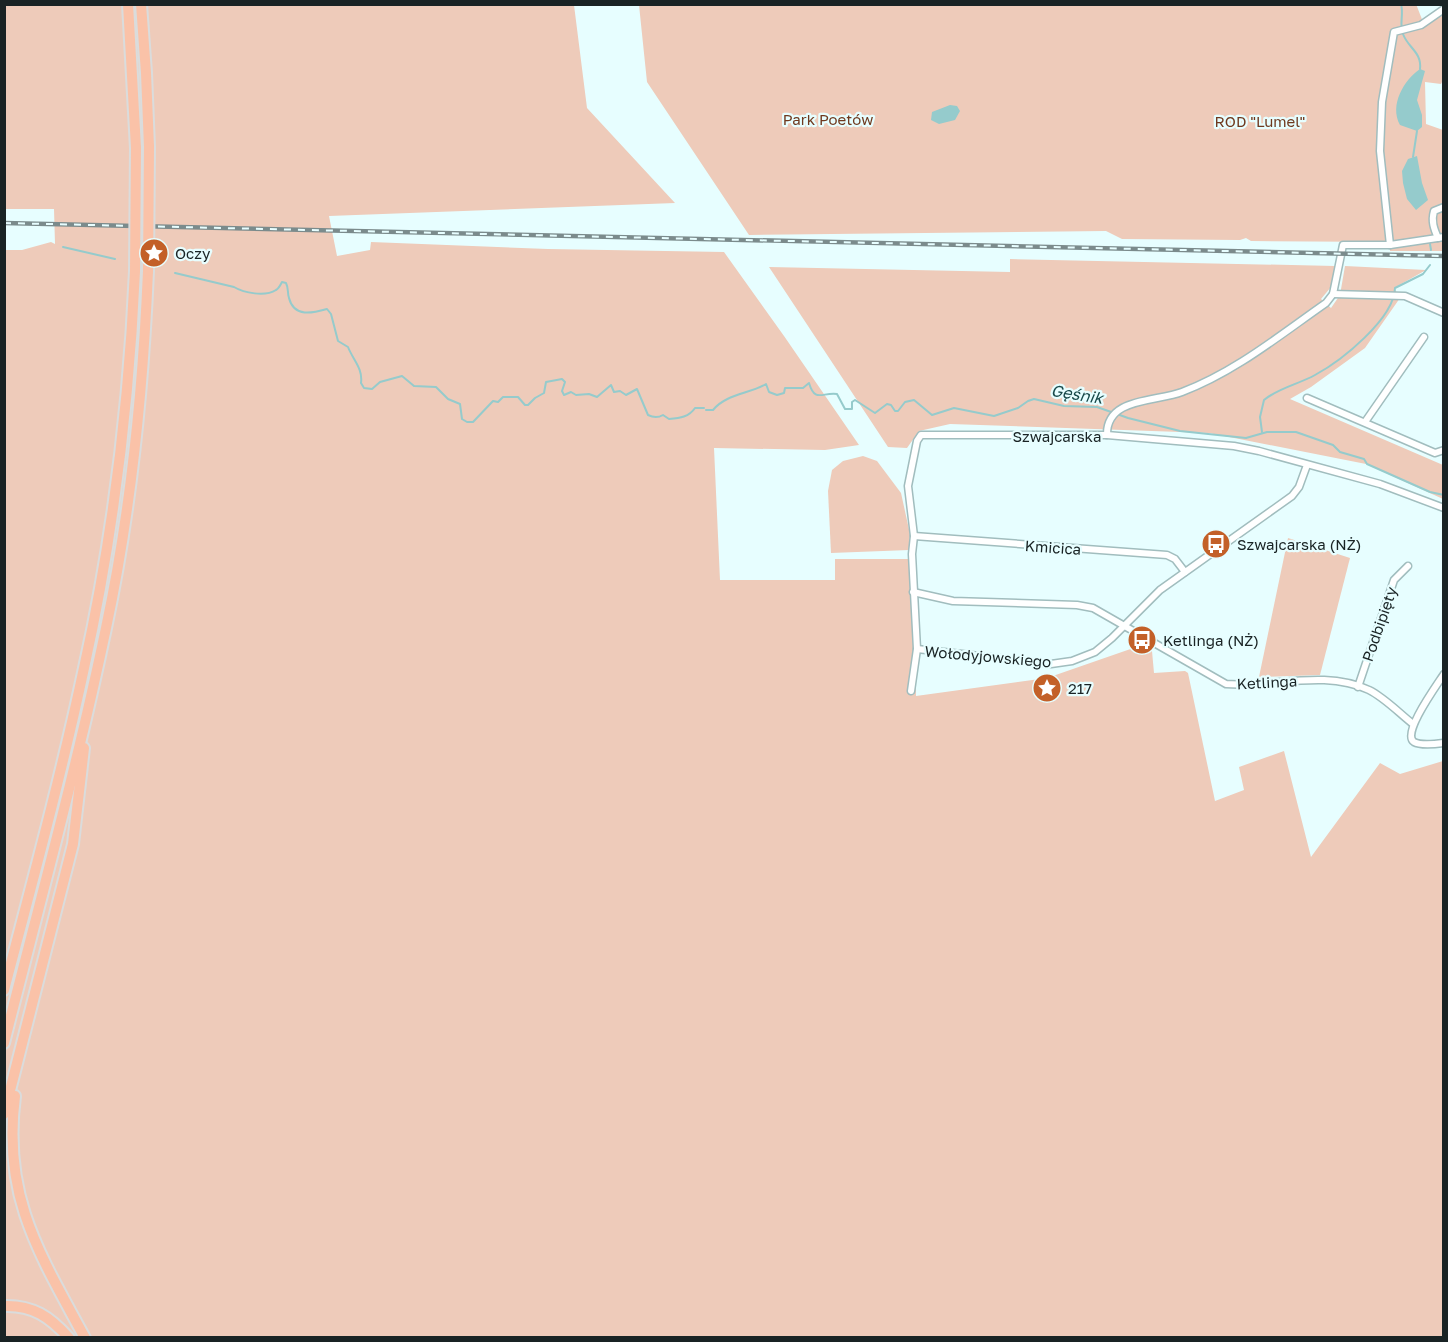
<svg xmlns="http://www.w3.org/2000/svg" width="1448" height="1342" font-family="'Golos Text',sans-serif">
	<rect width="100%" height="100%" fill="#e7feff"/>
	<g fill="#eecbba">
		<polygon points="1416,4 1423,22 1443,9 1443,80 1441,84 1425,82 1426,124 1443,130 1443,234 1393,242 1251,241 1246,238 1240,240 1122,239 1106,231 749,235 647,82 639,5"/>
		<polygon points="4,5 574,5 587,108 675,203 329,216 337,256 370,250 371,242 548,249 724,252 784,336 859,445 825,450 714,448 720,580 835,580 835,559 913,559 916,696 1047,678 1142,645 1152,651 1154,673 1185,671 1188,673 1215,801 1244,790 1239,767 1284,751 1311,857 1380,763 1400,774 1443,761 1443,1337 5,1337 4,250 22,250 51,242 55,244 54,209 5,209"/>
		<polygon points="1443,238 1443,251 1390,251 1390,246"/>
		<polygon points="1010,259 1335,266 1331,287 1321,299 1331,308 1340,295 1345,266 1426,270 1394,288 1400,298 1365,348 1311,387 1290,399 1443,465 1443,499 1366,464 1209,433 950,424 919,431 907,448 888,447 769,267 1010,272"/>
		<polygon points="863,456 877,461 901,493 910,534 909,550 831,553 828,491 832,470 843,461"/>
		<polygon points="1288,538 1350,558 1320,675 1259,677"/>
	</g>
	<g fill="#95cbcc">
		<path d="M 1420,69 L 1425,71 L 1417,100 L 1422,115 L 1422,127 L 1417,131 L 1400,125 C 1389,105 1404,80 1420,69 Z"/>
		<polygon points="950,105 957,106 960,111 955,120 939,124 931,120 932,112"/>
		<polygon points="1417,156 1422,183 1428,200 1416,210 1407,199 1403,183 1402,171 1408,159"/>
	</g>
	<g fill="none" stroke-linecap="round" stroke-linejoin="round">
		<g stroke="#95cbcc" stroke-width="2">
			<path d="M 1401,4 C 1404,14 1399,24 1403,34 C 1408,48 1422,52 1420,69"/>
			<polyline points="1413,157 1417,131"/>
			<polyline points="1430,244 1431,250"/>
			<polyline points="63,247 115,259"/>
			<path d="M 175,273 L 234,287 C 244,293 265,297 276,290 C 278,289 281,284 282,282 L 286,283 C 289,289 287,292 289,298 C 294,318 313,313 327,309 L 331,314 L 338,341 L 348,347 C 353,360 363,368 361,383 L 364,388 L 372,389 L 380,382 L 402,376 L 414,386 L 436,387 L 448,399 L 460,404 L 462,419 L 467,422 L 473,422 L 493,401 L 498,402 L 503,397 L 518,397 L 525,405 L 528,405 L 535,398 L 544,393 L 546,382 L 562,379 L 565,382 L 562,391 L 564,395 L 571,392 L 576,395 L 589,394 L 597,397 L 611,385 L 614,392 L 620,391 L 626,395 L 637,389 L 648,415 C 654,418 658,418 663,415 L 669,419 C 680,418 689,417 695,408 L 704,408"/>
			<path d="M 706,410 L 713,410 C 726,394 749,394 766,384 L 769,392 L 777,395 L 784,393 L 785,388 L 803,388 L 809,383 C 815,403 822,392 837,394 L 845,409 L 852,409 L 852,402 L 855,400 L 875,413 L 887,404 L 891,405 L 895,411 L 898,411 L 905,402 L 914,400 L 932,415 L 954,408 L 994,416 L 1018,408 L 1028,401 L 1034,399 L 1064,406 L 1097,407 L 1114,413"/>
			<polyline points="1117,414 1128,418 1180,431 1246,438 1267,432 1296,432 1333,445 1340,452 1364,459 1367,464 1430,492 1444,495"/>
			<path d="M 1262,432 L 1260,417 L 1264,400 C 1278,388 1299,384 1315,375 C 1341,361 1394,319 1395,288 L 1423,274 L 1430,265"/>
		</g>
		<g stroke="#a1bdbe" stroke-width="9">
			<g id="minor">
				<path d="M 1438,238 C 1434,229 1431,221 1434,211 L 1444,207"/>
				<polyline points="1390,245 1380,151 1382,102 1394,32 1421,25 1444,9"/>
				<polyline points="1333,294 1405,296 1444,313"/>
				<polyline points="1307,398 1435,453 1444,450"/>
				<polyline points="1365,422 1424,337"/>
				<path d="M 1107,435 C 1106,397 1156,402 1182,392 C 1235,372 1280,335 1326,303 L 1333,294 L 1343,245 L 1390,245 L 1444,237"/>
				<polyline points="914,536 1167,555 1175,559 1185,572"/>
				<path d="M 913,592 L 953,601 L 1077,605 L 1093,608 L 1226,684 C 1273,688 1323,669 1369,690 C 1385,698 1399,713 1413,724"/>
				<polyline points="917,649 1051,664 1072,661 1095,652 1112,638 1160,590 1292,496 1299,487 1307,465"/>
				<path d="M 1444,674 C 1437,685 1401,734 1414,742 C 1421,746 1436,744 1444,743"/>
				<polyline points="1358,687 1394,580 1408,566"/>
				<polyline points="911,691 917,649 912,554 914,536 908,486 917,441 921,435 1107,435 1234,446 1259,451 1380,484 1444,508"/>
			</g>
		</g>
		<g stroke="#dadcdc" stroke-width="14">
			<g id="motorway">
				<polyline points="128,4 136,148"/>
				<polyline points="141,4 146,73 149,147"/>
				<path d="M 4,990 C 32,883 61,776 84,668 C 113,537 129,405 135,271"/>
				<path d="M 4,1043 C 39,905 77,767 106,628 C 131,511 143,391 148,271"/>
				<path d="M 15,1096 C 2,1196 39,1253 85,1338"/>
				<polyline points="4,1114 73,844 84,748"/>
				<path d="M 4,1306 C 33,1305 50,1317 69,1338"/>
			</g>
		</g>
		<use href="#minor" stroke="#fff" stroke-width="6"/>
		<use href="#motorway" stroke="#fac2a8" stroke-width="10"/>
		<g stroke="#7b8b8c" stroke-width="4.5">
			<polyline id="rail" points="4,223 1444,256"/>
		</g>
		<use href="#rail" stroke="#e7feff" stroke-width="2" stroke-dasharray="7" stroke-linecap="butt"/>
		<g stroke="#dadcdc" stroke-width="14" stroke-linecap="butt">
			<g id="motorway-bridge">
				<polyline points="135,271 136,148"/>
				<polyline points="148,271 149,147"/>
			</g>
		</g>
		<use href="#motorway-bridge" stroke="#fac2a8" stroke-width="10"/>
	</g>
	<defs>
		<g id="sight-disc" transform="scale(1.5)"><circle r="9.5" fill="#c36028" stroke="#e7feff"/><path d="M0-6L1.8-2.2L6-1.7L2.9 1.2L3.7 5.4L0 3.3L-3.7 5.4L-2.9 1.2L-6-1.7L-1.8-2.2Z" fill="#fff"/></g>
		<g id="bus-disc" transform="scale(1.5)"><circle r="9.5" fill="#c36028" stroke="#e7feff"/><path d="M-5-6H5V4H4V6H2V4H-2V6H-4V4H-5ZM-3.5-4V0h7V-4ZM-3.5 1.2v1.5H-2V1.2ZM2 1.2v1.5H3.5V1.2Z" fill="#fff"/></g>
	</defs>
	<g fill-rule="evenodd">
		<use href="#sight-disc" x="154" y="253"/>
		<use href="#bus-disc" x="1216" y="544"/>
		<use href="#bus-disc" x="1142" y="640"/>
		<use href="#sight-disc" x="1047" y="688"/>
	</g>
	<g text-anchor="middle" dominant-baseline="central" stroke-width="4.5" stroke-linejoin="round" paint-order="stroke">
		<g font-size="15" fill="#6f391e" stroke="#e7feff">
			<text x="828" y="119">Park Poetów</text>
			<text x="1260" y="121">ROD "Lumel"</text>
		</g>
		<g font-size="15" fill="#192324" stroke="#e7feff" text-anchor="start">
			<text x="175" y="253">Oczy</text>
			<text x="1237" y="544">Szwajcarska (NŻ)</text>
			<text x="1163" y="640">Ketlinga (NŻ)</text>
			<text x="1068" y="688">217</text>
		</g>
		<g font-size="15" fill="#192324" stroke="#e7feff">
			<text x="1057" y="436">Szwajcarska</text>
			<text transform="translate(1053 547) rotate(4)">Kmicica</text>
			<text transform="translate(1379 624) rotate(-71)">Podbipięty</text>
			<text transform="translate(988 656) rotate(5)">Wołodyjowskiego</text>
			<text transform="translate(1267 682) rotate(-3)">Ketlinga</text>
		</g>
		<g font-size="16" font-style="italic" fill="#18494a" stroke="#e7feff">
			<text transform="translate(1077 394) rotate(9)">Gęśnik</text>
		</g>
	</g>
	<rect width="1448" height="1342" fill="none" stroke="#192324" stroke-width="12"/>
</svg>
